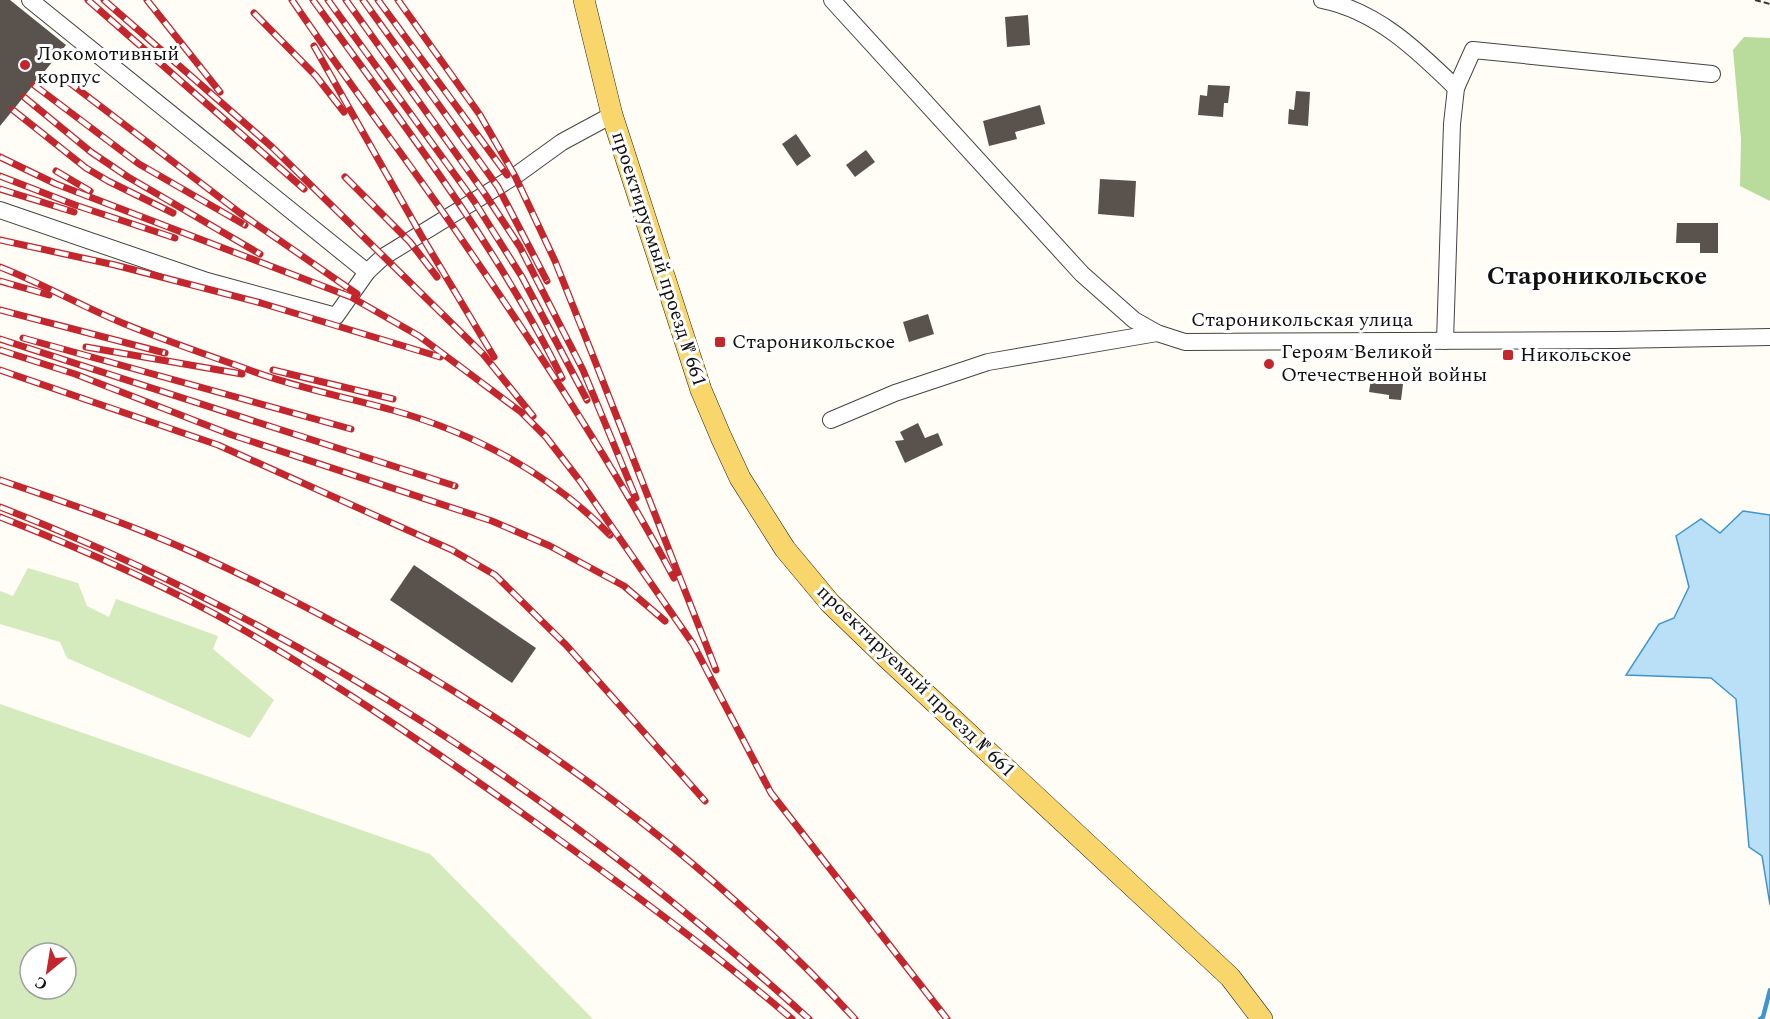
<svg xmlns="http://www.w3.org/2000/svg" width="1770" height="1019" font-family="Spectral,serif">
	<rect width="100%" height="100%" fill="#fffdf5"/>
	<g fill="#d5ebbd" fill-rule="evenodd">
		<polygon points="28,568 78,583 87,606 109,617 116,599 218,636 213,649 274,700 250,738 67,658 60,642 0,624 0,591 13,596"/>
		<path d="M 0,704 L 430,854 L 593,1019 L 0,1019 ZM 30,953 L 66,953 L 66,989 L 30,989 Z"/>
	</g>
	<polygon fill="#b9dc9c" points="1744,37 1770,38 1770,201 1740,186 1741,139 1733,50"/>
	<polygon fill="#b9e0f7" stroke="#3f96cf" stroke-width="1.5" points="1743,511 1770,515 1770,905 1762,856 1749,847 1736,699 1711,678 1626,675 1659,624 1674,618 1689,587 1676,536 1701,519 1720,533"/>
	<g fill="none" stroke-linecap="round" stroke-linejoin="round">
		<polyline stroke="#3f96cf" stroke-width="4.5" points="1760,1019 1763,1017 1770,990"/>
	</g>
	<g fill="#5a524d">
		<polygon points="0,0 10,0 66,45 0,126"/>
		<polygon points="1028,15 1030,45 1007,47 1005,17"/>
		<polygon points="1208,85 1230,86 1228,103 1224,103 1223,117 1198,115 1200,95 1207,96"/>
		<polygon points="1296,91 1310,92 1308,126 1288,124 1289,109 1294,110"/>
		<polygon points="1040,105 1045,124 1015,132 1017,139 989,146 983,121"/>
		<polygon points="796,134 811,156 797,166 782,144"/>
		<polygon points="866,150 875,162 855,177 846,165"/>
		<polygon points="1100,179 1136,181 1134,217 1098,214"/>
		<polygon points="1677,223 1718,223 1718,253 1700,253 1700,243 1676,243"/>
		<polygon points="928,314 934,334 909,342 903,322"/>
		<polygon points="1371,379 1403,384 1401,400 1389,399 1389,395 1369,392"/>
		<polygon points="918,423 925,438 938,433 943,445 905,463 895,441 904,440 900,432"/>
		<polygon points="414,565 536,648 512,683 390,600"/>
	</g>
	<g fill="none" stroke-linecap="round" stroke-linejoin="round">
		<g stroke="#444" stroke-width="18">
			<g id="minor">
				<polyline points="30,0 367,272"/>
				<polyline points="832,0 1082,274 1134,320 1157,333 1185,342 1614,340 1770,337"/>
				<path d="M 1322,0 C 1377,11 1417,50 1456,88"/>
				<polyline points="0,210 207,281 336,316 367,272 383,257 515,176 562,142 612,115"/>
				<polyline points="1445,341 1452,124 1456,88 1473,50 1712,74"/>
				<polyline points="831,420 895,393 988,362 1157,333"/>
			</g>
		</g>
		<g stroke="#222" stroke-width="22">
			<polyline id="major" points="584,0 612,115 701,390 721,437 740,478 785,549 830,603 886,657 1230,977 1262,1019"/>
		</g>
		<polyline stroke="#333" stroke-width="2" stroke-dasharray="6 3" stroke-linecap="butt" points="1755,0 1770,4"/>
		<use href="#minor" stroke="#fff" stroke-width="16"/>
		<use href="#major" stroke="#f9d66b" stroke-width="21"/>
		<g stroke="#c4262e" stroke-width="7">
			<g id="rail">
				<polyline points="88,0 304,189"/>
				<polyline points="104,0 272,147 483,354 533,416"/>
				<polyline points="147,0 220,92"/>
				<path d="M 292,0 C 342,74 396,145 447,218 C 527,334 607,453 674,578"/>
				<path d="M 313,0 C 402,123 495,242 562,378"/>
				<polyline points="328,0 474,201 522,277 587,400"/>
				<polyline points="346,0 485,194 520,247 583,370 636,498"/>
				<polyline points="363,0 498,187 547,281"/>
				<polyline points="378,0 507,175"/>
				<polyline points="398,0 480,115 515,176 555,261 591,351 716,670"/>
				<polyline points="254,13 316,76 344,112"/>
				<polyline points="314,46 421,235 494,357"/>
				<polyline points="66,80 240,213 357,294"/>
				<polyline points="34,85 139,164 245,225"/>
				<polyline points="24,97 91,152 128,177 260,254"/>
				<polyline points="13,110 86,168 108,181 173,213"/>
				<polyline points="0,157 56,184 351,297 419,336 521,412 546,437 580,481 693,644 771,793 947,1019"/>
				<polyline points="56,171 90,191"/>
				<polyline points="0,176 75,205 175,238"/>
				<polyline points="345,177 410,242 437,277"/>
				<polyline points="0,189 74,212"/>
				<polyline points="0,240 115,265 261,303 440,357"/>
				<path d="M 0,267 C 41,283 79,305 120,322 C 163,340 208,355 252,371 C 298,388 345,397 392,410 C 474,433 551,474 610,535"/>
				<polyline points="0,281 49,295"/>
				<polyline points="0,310 165,353"/>
				<polyline points="23,338 351,429"/>
				<polyline points="0,339 455,486"/>
				<polyline points="86,347 242,374"/>
				<polyline points="0,350 75,374 232,435 492,521 550,546 624,586 665,621"/>
				<polyline points="0,370 218,445 452,550 495,575 566,645 705,801"/>
				<polyline points="273,370 393,399"/>
				<path d="M 0,480 C 65,502 129,524 192,552 C 439,664 671,819 855,1019"/>
				<path d="M 0,507 C 305,626 566,799 809,1019"/>
				<path d="M 0,517 C 82,549 163,584 240,628 C 340,685 435,751 529,818 C 618,882 708,947 792,1019"/>
			</g>
		</g>
		<use href="#rail" stroke="#fff" stroke-width="4.5" stroke-dasharray="14" stroke-linecap="butt"/>
	</g>
	<g fill="#c4262e" stroke="#fff" stroke-width="2">
		<circle cx="25" cy="65" r="6"/>
		<rect x="714" y="336" width="12" height="12" rx="3"/>
		<rect x="1502" y="349" width="12" height="12" rx="3"/>
		<circle cx="1269" cy="364" r="6"/>
	</g>
	<g text-anchor="middle" dominant-baseline="central" stroke-width="6" stroke-linejoin="round" paint-order="stroke">
		<g font-size="20" fill="#111" stroke="#fff" text-anchor="start">
			<text x="37" y="54">Локомотивный<tspan x="37" dy="23">корпус</tspan></text>
			<text x="732" y="342">Староникольское</text>
			<text x="1281" y="352">Героям Великой<tspan x="1281" dy="23">Отечественной войны</tspan></text>
			<text x="1520" y="355">Никольское</text>
		</g>
		<g font-size="20" fill="#111" stroke="#fff">
			<text transform="translate(659 259) rotate(72)">проектируемый проезд № 661</text>
			<text x="1302" y="320">Староникольская улица</text>
			<text transform="translate(916 681) rotate(44)">проектируемый проезд № 661</text>
		</g>
		<g font-size="26" font-weight="bold" fill="#111" stroke="#fff">
			<text x="1597" y="276">Староникольское</text>
		</g>
	</g>
	<g transform="translate(48 971) rotate(210)"><circle r="28" fill="#ffffff" stroke="#a0a0a0" stroke-width="1.5"/>
	<path d="M0-4.5L10 22L0 15L-10 22Z" fill="#c4262e"/>
	<text y="-9" font-size="16" font-weight="bold" text-anchor="middle" fill="#111111">С</text>
	</g>
</svg>
